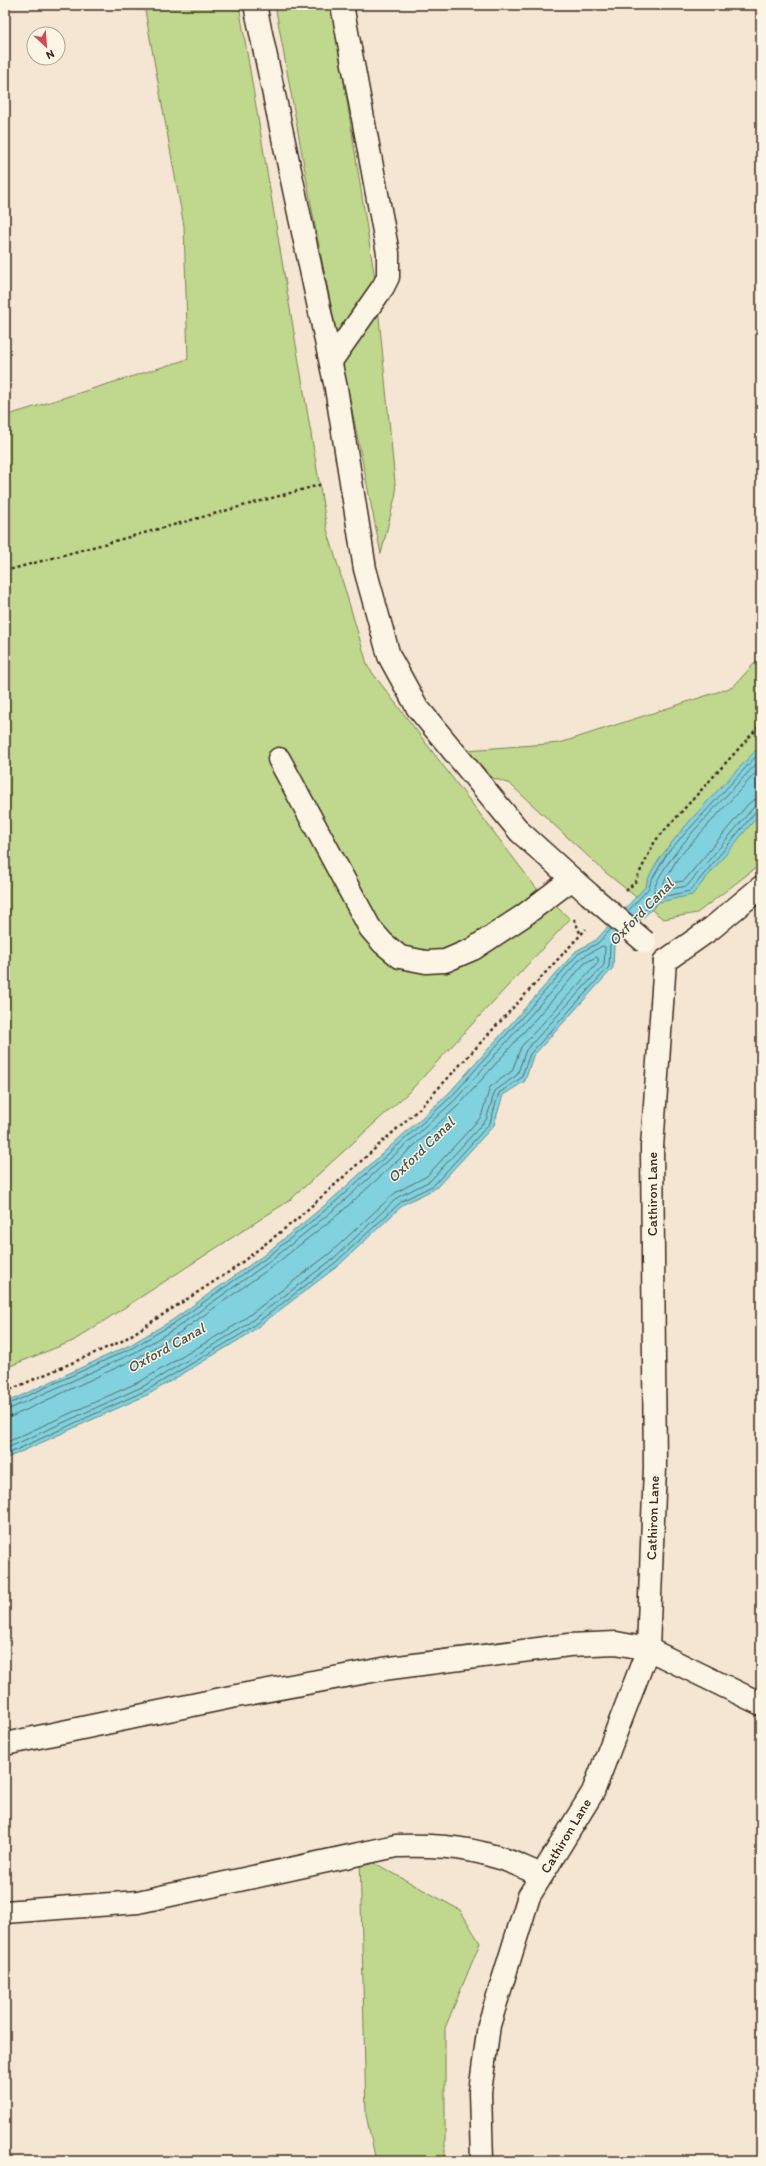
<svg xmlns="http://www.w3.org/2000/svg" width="766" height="2166" font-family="Itim,sans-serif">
	<rect width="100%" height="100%" fill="#f4e6d2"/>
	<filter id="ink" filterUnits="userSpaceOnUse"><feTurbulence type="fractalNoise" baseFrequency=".025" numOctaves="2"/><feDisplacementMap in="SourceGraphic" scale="8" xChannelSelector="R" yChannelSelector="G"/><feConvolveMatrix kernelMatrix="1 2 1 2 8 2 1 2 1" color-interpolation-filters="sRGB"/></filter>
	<g filter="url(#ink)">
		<g fill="#bfd88e" stroke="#7d8156">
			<polygon points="144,5 239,5 327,529 368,667 537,889 570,919 410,1091 290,1200 73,1341 5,1368 5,416 188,359 184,226"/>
			<polygon points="275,5 332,5 376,286 396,493 381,554 315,226"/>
			<polygon points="761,656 761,864 697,913 663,919 605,872 510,784 493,778 467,750 560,743 733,687"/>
			<polygon points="360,1855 460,1910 480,1943 445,2028 445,2161 376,2161 366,2115"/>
		</g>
		<path fill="#81d1de" stroke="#658e91" d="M 761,745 L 761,812 L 692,895 L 659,902 L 614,946 L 613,968 L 533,1056 L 525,1081 L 503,1095 L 494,1125 L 436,1188 L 404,1204 L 339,1265 L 247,1335 L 149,1394 L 5,1459 L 5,1403 L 130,1345 L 171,1321 L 264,1255 L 330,1201 L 449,1093 L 576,951 L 596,940 L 646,886 C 651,855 736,772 761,745 Z"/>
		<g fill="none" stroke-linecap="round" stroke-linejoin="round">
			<g stroke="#576d6b" stroke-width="1">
				<path d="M 761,759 C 739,783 655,865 654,892 L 687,886 L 753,808 L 761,804"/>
				<polyline points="761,767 677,859 663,884 684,881 748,804 754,800 761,798"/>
				<polyline points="628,911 649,888 651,881 668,852 761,751"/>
				<polyline points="636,919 657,898 690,891 756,811 761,809"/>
				<polyline points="5,1406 132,1348 173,1324 266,1258 333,1204 452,1096 578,954 598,943 611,929"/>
				<polyline points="5,1411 134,1353 176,1328 269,1262 336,1208 455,1100 581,958 602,946 605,947 604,965 526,1050 517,1075 495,1091 486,1120 430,1181 398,1197 333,1259 242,1328 144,1386 5,1449"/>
				<polyline points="5,1417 13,1416 137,1358 179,1333 273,1266 340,1213 460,1104 585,963 596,957 598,958 598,963 521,1047 512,1071 490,1087 481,1117 427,1176 395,1193 329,1254 239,1323 141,1381 5,1443"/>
				<polyline points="5,1455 147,1390 245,1332 336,1262 402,1201 434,1185 490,1123 499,1093 521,1078 530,1054 609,967 610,945 619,936"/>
			</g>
			<g stroke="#3b2a1e" stroke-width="25">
				<g id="minor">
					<polyline points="255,5 336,388 365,569 389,656 417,707 520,832 589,894"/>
					<polyline points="331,361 383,287 388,277 388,253 342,5"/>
					<polyline points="279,759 370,928 383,943 400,957 426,962 445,961 473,949 523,916 572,879"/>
					<polyline points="665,961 712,928 761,887"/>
					<polyline points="5,1744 231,1697 383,1669 569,1645 616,1643 648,1649 761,1704"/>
					<path d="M 5,1912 L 138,1902 L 396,1846 C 429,1845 461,1846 493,1856 C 510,1860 526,1869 542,1875"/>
					<polyline points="482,2161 480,2092 489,2025 529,1896 593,1792 648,1649 655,1467 652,1147 665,961"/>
				</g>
			</g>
			<g stroke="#3b2a1e" stroke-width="2.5" stroke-dasharray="3 3" stroke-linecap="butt">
				<polyline points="5,571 323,484"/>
				<polyline points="626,891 635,882 655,841 761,724"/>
				<polyline points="574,919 580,933"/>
				<polyline points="5,1392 122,1341 232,1270 297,1219 421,1107 586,929"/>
			</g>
			<use href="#minor" stroke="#fcf5e5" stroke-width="22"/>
			<g stroke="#3b2a1e" stroke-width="25" stroke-linecap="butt">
				<polyline id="minor-bridge" points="589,894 645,942"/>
			</g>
			<use href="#minor-bridge" stroke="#fcf5e5" stroke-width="22"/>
		</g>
	</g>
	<g text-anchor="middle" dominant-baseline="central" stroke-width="3" stroke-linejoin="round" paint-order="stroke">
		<g font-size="14" fill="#3b2a1e" stroke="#fcf5e5">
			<text transform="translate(652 1194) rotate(-90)">Cathiron Lane</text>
			<text transform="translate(653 1518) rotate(-88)">Cathiron Lane</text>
			<text transform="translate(566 1836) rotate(-59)">Cathiron Lane</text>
		</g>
		<g font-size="15" font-style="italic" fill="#4c544e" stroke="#fcf5e5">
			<text transform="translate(641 912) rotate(-46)">Oxford Canal</text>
			<text transform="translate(421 1150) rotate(-44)">Oxford Canal</text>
			<text transform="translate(166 1348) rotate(-29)">Oxford Canal</text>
		</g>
	</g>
	<rect width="766" height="2166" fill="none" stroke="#fcf5e5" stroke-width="20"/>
	<rect x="10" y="10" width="746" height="2146" fill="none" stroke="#3b2a1e" stroke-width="1.5" filter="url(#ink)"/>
	<g transform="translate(46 46) rotate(154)"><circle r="19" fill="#fcf5e5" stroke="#afa495"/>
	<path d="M0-3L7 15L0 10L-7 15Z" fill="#d1495b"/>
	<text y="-6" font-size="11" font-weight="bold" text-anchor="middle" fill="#3b2a1e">N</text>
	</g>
</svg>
